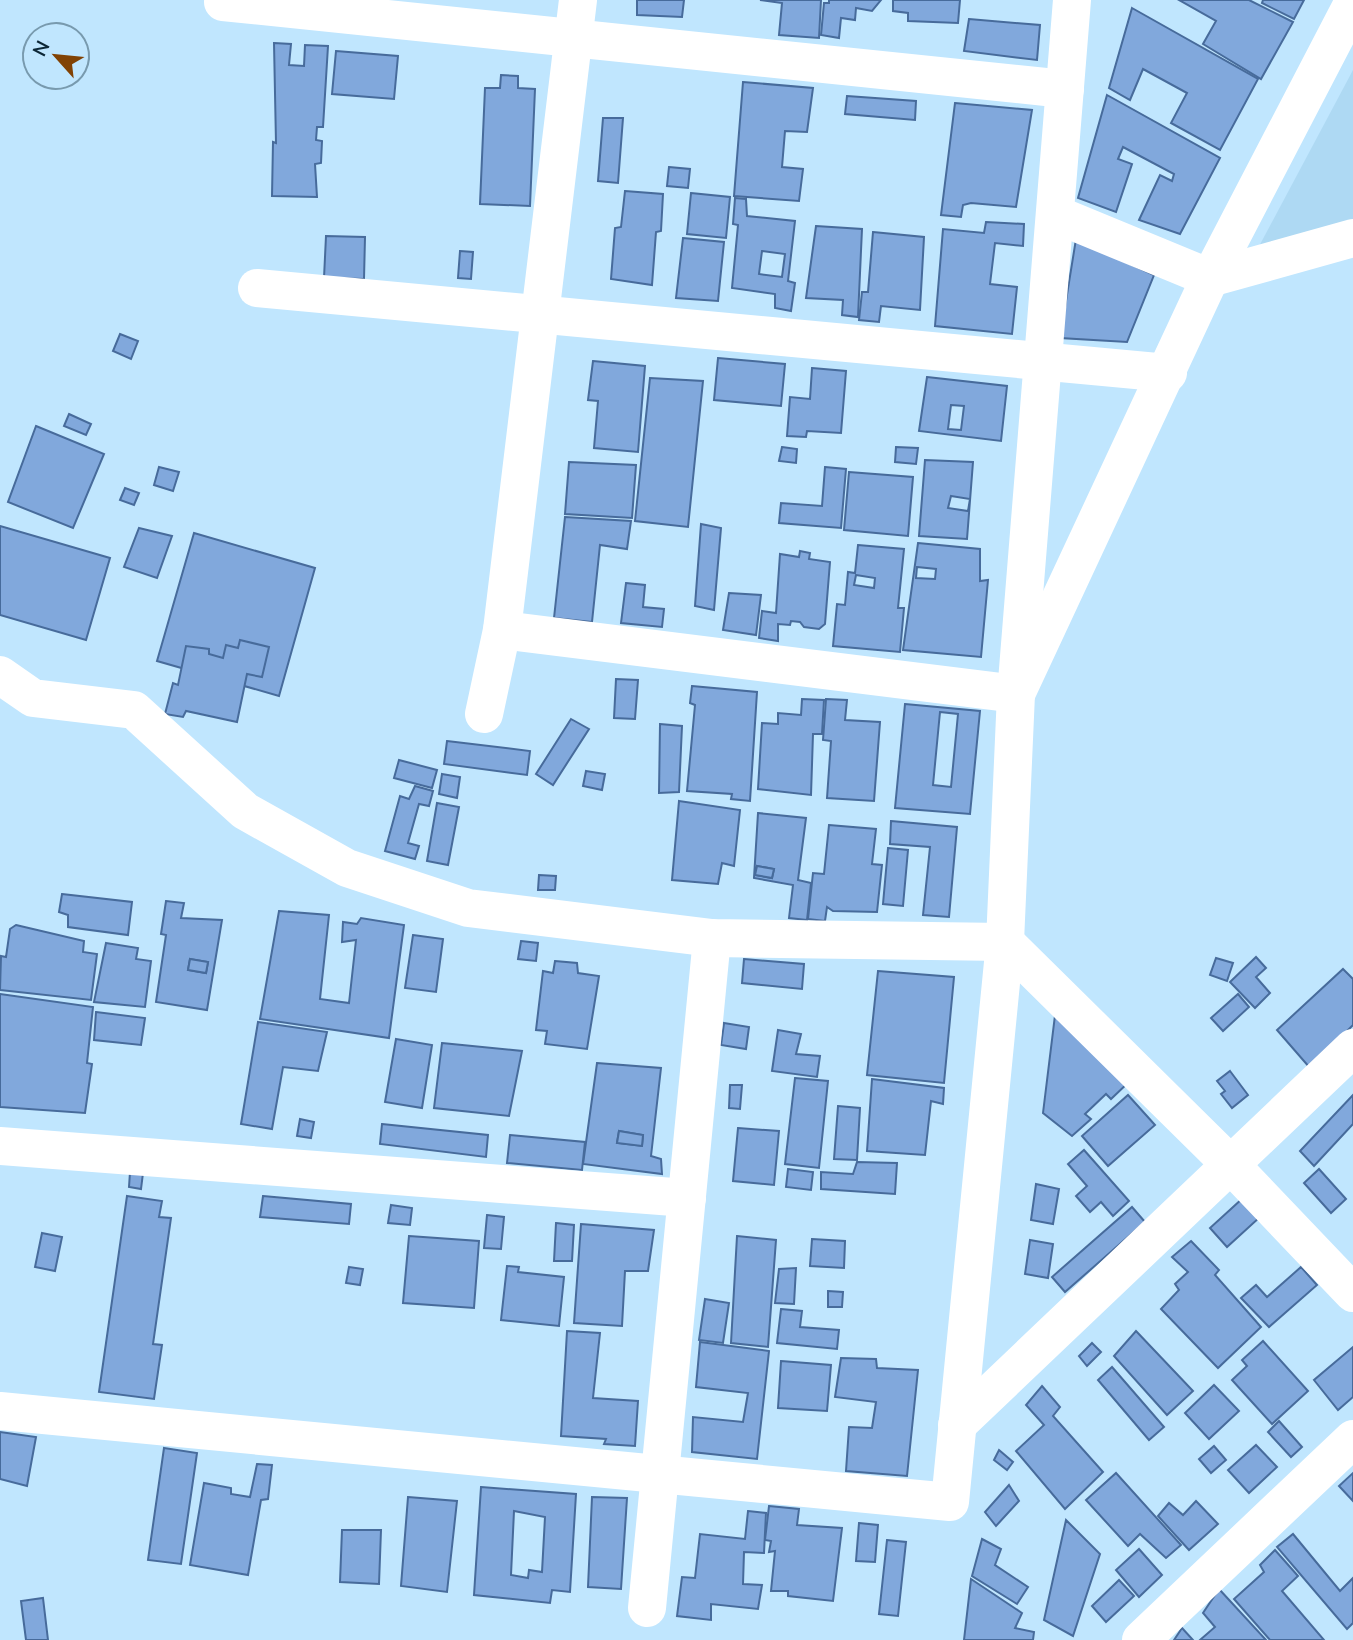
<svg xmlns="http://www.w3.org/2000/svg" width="1353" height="1640" font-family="'Nunito Sans',sans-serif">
	<rect width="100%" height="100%" fill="#c0e6fe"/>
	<polygon fill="#aed9f3" points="1353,70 1353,221 1257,250"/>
	<g fill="#81a8dc" stroke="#476b9b" stroke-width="2" fill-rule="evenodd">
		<polygon points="637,0 684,0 682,17 637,15"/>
		<polygon points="760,0 821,0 819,38 779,35 782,3"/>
		<polygon points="829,0 881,0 872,11 856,8 855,20 841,18 839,38 821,35 824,3 829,3"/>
		<polygon points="893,0 960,0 958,23 908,21 908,13 893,11"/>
		<polygon points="1179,0 1249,0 1293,22 1261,79 1203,44 1216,21"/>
		<polygon points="1263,0 1304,0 1294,19 1262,3"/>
		<polygon points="1132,8 1258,79 1220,150 1171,123 1187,93 1143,69 1130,100 1109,88"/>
		<polygon points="969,19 1040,25 1037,60 964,51"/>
		<polygon points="274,43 291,44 289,65 304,66 305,45 328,46 323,127 317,127 316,140 322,141 321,163 315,164 317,197 272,196 273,142 276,143"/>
		<polygon points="336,51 398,56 394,99 332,94"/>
		<polygon points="501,75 518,76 518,88 535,89 530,206 480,204 485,88 500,88"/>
		<polygon points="743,82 813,88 807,132 785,131 782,167 803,169 799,201 734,196"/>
		<polygon points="1107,95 1220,158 1180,234 1139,220 1160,175 1172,181 1174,174 1123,147 1118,159 1132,164 1116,212 1078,198"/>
		<polygon points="847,96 916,101 915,120 845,114"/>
		<polygon points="955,103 1032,110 1016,207 971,203 963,205 961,217 941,215"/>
		<polygon points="603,118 623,118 618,183 598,181"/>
		<polygon points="669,167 690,169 688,188 667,186"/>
		<polygon points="625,191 663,194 661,231 656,232 652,285 611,279 615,228 621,227"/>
		<polygon points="691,193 730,197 726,238 687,234"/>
		<path d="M 735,198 L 746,199 L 747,216 L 795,221 L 788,281 L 795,283 L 791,311 L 775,308 L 775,294 L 732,288 L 738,225 L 733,224 ZM 762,251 L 785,254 L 782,277 L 759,274 Z"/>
		<polygon points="986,222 1024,224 1023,246 995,243 990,284 1017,287 1012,334 935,326 943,229 984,233"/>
		<polygon points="816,226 862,229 858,317 842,315 843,300 806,298"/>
		<polygon points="873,232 924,237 920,310 881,306 879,322 859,320 862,292 868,292"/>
		<polygon points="326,236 365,237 364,279 324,278"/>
		<polygon points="683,238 724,242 718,301 676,298"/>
		<polygon points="1076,239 1154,275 1127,342 1060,338"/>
		<polygon points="460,251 473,252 471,279 458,278"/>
		<polygon points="120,334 138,341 131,359 113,351"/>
		<polygon points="718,358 785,364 781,406 714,400"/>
		<polygon points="593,361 645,366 638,452 594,448 598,401 588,400"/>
		<polygon points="812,368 846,371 841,433 807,431 806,437 787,436 790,397 810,399"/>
		<path d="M 927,377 L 1007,386 L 1001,441 L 919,431 ZM 951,405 L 964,406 L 961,430 L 948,429 Z"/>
		<polygon points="650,378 703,381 688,527 635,521"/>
		<polygon points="69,414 91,424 86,435 64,426"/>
		<polygon points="36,426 104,454 73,528 8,502"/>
		<polygon points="782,447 797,449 796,463 779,461"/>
		<polygon points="896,447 918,448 916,464 895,462"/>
		<path d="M 925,460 L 973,462 L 967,539 L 919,536 ZM 951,496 L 970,499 L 968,511 L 948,508 Z"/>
		<polygon points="569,462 636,465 632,518 565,514"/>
		<polygon points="159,467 179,472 173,491 154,485"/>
		<polygon points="825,467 846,469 841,528 779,523 781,503 822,506"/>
		<polygon points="849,472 913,477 908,536 844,530"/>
		<polygon points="125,488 139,493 134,505 120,500"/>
		<polygon points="565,517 631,521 627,549 600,545 592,622 554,618"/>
		<polygon points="701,524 721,528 714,610 695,606"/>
		<polygon points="0,526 110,558 86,640 0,615"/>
		<polygon points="139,528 172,536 157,578 124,567"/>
		<polygon points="194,533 315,568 279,696 157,661"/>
		<path d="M 918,543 L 980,549 L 980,581 L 988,580 L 981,657 L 903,650 ZM 917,567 L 936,569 L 935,579 L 916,578 Z"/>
		<path d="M 858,545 L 904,549 L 898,608 L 904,608 L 900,652 L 833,646 L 837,604 L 845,605 L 848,572 L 855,573 ZM 856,575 L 875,578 L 874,588 L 854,585 Z"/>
		<polygon points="800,551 810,553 809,559 830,562 825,624 819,629 804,627 800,622 791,621 790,625 778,624 778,641 759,638 762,611 776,613 780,554 799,557"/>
		<polygon points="626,583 645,585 643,607 664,609 662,627 621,623"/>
		<polygon points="729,593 761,595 756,635 723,630"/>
		<polygon points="240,640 269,647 262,677 247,674 237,722 186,711 183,717 165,714 173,683 178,685 186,646 209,649 209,654 223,658 226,645 238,648"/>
		<polygon points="616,679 638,680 635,719 614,718"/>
		<polygon points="692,686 757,692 750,801 731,799 732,794 687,791 695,705 690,703"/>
		<polygon points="802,699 824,700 822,734 813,734 811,795 758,789 762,723 778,724 778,713 801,715"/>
		<polygon points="826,699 847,700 845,720 880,722 874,801 827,798 831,741 823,740"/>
		<path d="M 905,704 L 980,711 L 970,814 L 895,808 ZM 940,712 L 958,714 L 951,787 L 933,785 Z"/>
		<polygon points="571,719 589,729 553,785 536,774"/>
		<polygon points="660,724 682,726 679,792 659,793"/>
		<polygon points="447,741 530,751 527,775 444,764"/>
		<polygon points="399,760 437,770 432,788 394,778"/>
		<polygon points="586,771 605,774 602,790 583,786"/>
		<polygon points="442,774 460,777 457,798 439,794"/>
		<polygon points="415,786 433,791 429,806 419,804 408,843 419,846 415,859 385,851 400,796 409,799"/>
		<polygon points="679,801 740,810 734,866 722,863 718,884 672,880"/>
		<polygon points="437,803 459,807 448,865 427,861"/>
		<path d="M 758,813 L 806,818 L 798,880 L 811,883 L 807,920 L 789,918 L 793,885 L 754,878 ZM 757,866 L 774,869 L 772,878 L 755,875 Z"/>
		<polygon points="891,821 957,827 949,917 923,915 930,847 890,844"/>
		<polygon points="829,825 876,829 872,864 882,865 877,912 833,911 827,907 825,921 808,919 813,873 824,874"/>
		<polygon points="888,848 908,850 903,906 883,904"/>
		<polygon points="757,866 774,869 772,878 755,875"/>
		<polygon points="539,875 556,876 555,890 538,890"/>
		<polygon points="62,894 132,902 128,935 68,927 68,915 59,912"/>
		<path d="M 166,901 L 184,903 L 181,918 L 222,920 L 207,1010 L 156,1002 L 166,935 L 161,934 ZM 190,959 L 208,962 L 206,973 L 188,970 Z"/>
		<polygon points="279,911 329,915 320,999 349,1003 356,940 342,942 343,922 357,924 361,918 404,925 389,1038 260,1019"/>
		<polygon points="16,925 84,941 83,952 97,954 91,1000 0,990 1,956 6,957 10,929"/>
		<polygon points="413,935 443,939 436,992 405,988"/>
		<polygon points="521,941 538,943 536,961 518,959"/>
		<polygon points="106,943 138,948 136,959 151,961 145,1007 94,1002"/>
		<polygon points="1256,957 1266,968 1256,977 1270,993 1255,1008 1230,982"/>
		<polygon points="1216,958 1233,963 1227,981 1210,975"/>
		<polygon points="190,959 208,962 206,973 188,970"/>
		<polygon points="744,959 804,964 802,989 742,983"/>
		<polygon points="555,961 577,963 578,973 599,976 587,1049 545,1044 547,1031 536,1030 543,971 553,973"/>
		<polygon points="1343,969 1353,979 1353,1025 1310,1068 1277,1030"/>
		<polygon points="878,971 954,977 944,1083 867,1075"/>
		<polygon points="0,994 93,1007 87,1063 92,1064 85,1113 0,1107"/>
		<polygon points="1238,994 1249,1007 1223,1031 1211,1018"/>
		<polygon points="1057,999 1131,1080 1111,1099 1106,1094 1085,1114 1091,1119 1072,1136 1043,1113"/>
		<polygon points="96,1012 145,1018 141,1045 94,1040"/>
		<polygon points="258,1022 327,1032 318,1071 283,1067 272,1129 241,1124"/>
		<polygon points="724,1023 749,1027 746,1049 721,1045"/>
		<polygon points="778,1030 801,1034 796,1054 820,1056 817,1077 772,1071"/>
		<polygon points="396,1039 432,1045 422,1108 385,1102"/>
		<polygon points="442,1043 522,1051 509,1116 434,1108"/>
		<path d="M 597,1063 L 661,1068 L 651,1156 L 661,1159 L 662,1174 L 583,1164 ZM 619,1131 L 643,1135 L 642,1146 L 617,1143 Z"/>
		<polygon points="1230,1071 1248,1095 1232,1108 1221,1094 1225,1091 1217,1081"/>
		<polygon points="795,1078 828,1081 819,1168 785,1164"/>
		<polygon points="872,1079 944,1088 943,1104 931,1101 925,1155 867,1151"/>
		<polygon points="730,1085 742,1085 740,1109 729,1108"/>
		<polygon points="1128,1095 1155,1125 1108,1166 1082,1136"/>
		<polygon points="1353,1095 1353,1124 1314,1166 1300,1151"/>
		<polygon points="838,1106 860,1108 857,1160 834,1159"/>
		<polygon points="300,1119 314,1122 311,1138 297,1136"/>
		<polygon points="382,1124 488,1135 486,1157 380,1144"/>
		<polygon points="738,1128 779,1131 774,1185 733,1181"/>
		<polygon points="619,1131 643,1135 642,1146 617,1143"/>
		<polygon points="510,1135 585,1142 582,1170 507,1163"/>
		<polygon points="1084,1150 1129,1201 1113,1216 1101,1202 1090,1212 1076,1196 1087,1186 1068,1164"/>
		<polygon points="857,1162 897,1163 895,1194 821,1189 821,1172 853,1174"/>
		<polygon points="788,1169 813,1172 811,1190 786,1187"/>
		<polygon points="1319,1169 1346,1199 1331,1213 1304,1183"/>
		<polygon points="130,1172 143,1173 141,1189 129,1187"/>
		<polygon points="1036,1184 1059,1189 1053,1224 1031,1220"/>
		<polygon points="127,1196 162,1201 159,1217 171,1218 153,1344 162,1345 154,1399 99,1392"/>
		<polygon points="263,1196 351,1204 349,1224 260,1217"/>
		<polygon points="1243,1198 1260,1217 1227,1247 1210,1228"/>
		<polygon points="391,1205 412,1208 410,1225 388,1223"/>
		<polygon points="1132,1207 1145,1222 1065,1292 1052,1277"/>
		<polygon points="487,1215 504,1217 501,1249 484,1248"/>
		<polygon points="556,1223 574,1225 572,1261 554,1261"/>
		<polygon points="581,1224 654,1230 648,1271 625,1271 622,1326 574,1323"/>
		<polygon points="42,1233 62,1237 55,1271 35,1267"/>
		<polygon points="409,1236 479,1241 474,1308 403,1303"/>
		<polygon points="737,1236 776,1240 768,1347 731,1343"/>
		<polygon points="812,1239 845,1241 844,1268 810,1266"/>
		<polygon points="1030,1240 1053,1244 1048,1278 1025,1274"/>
		<polygon points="1191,1241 1219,1270 1215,1275 1261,1327 1218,1368 1161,1309 1179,1290 1175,1284 1188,1272 1172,1257"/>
		<polygon points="507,1266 519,1267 518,1272 564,1277 559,1326 501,1320"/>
		<polygon points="349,1267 363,1269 360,1285 346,1283"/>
		<polygon points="1301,1267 1317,1285 1269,1327 1241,1298 1256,1285 1267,1297"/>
		<polygon points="796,1268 794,1304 775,1303 779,1269"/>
		<polygon points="828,1291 843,1292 842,1307 828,1307"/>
		<polygon points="705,1299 729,1303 723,1343 699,1340"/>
		<polygon points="781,1309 802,1311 800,1327 839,1330 837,1349 777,1343"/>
		<polygon points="567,1331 600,1333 593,1398 638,1401 635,1446 604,1444 606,1439 561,1436"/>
		<polygon points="1136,1331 1193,1391 1167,1415 1114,1356"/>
		<polygon points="1263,1341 1308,1391 1272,1424 1232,1380 1247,1366 1242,1360"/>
		<polygon points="700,1342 769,1351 757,1459 692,1452 693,1417 743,1422 748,1393 696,1387"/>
		<polygon points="1092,1343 1101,1352 1087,1366 1079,1356"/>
		<polygon points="1353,1347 1353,1397 1338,1410 1314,1380"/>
		<polygon points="841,1358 876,1359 877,1368 918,1370 907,1476 846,1471 849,1427 872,1428 876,1402 835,1397"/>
		<polygon points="781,1361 831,1365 827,1411 778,1408"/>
		<polygon points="1112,1367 1164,1427 1149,1440 1098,1380"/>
		<polygon points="1214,1385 1239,1411 1209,1439 1185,1413"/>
		<polygon points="1042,1386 1060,1407 1053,1416 1103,1472 1065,1509 1016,1451 1044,1425 1026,1405"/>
		<polygon points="1279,1421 1302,1447 1291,1457 1268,1432"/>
		<polygon points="0,1432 36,1437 27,1486 0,1479"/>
		<polygon points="1256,1445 1277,1467 1249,1493 1228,1470"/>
		<polygon points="1214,1446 1226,1460 1211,1473 1199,1459"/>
		<polygon points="164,1448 197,1453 181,1564 148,1560"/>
		<polygon points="999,1450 1013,1462 1007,1470 994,1460"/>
		<polygon points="257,1464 272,1465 268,1499 261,1500 248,1575 190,1565 204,1483 231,1488 231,1494 250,1497"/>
		<polygon points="1116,1473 1181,1545 1166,1558 1140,1534 1128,1546 1086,1500"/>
		<polygon points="1353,1473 1353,1501 1339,1486"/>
		<polygon points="1009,1485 1019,1501 996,1526 985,1512"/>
		<path d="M 481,1487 L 576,1494 L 570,1592 L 552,1590 L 550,1603 L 474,1595 ZM 514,1511 L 545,1517 L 542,1572 L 529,1570 L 528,1578 L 511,1575 Z"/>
		<polygon points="408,1497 457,1501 447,1592 401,1586"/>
		<polygon points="592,1497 627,1498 621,1589 588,1587"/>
		<polygon points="1196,1501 1218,1524 1189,1550 1158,1516 1169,1503 1183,1515"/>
		<polygon points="769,1506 799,1509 797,1525 842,1528 833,1601 788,1596 788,1591 771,1591 775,1551 769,1552 771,1541 765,1540"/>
		<polygon points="748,1511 766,1513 764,1553 744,1552 743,1584 762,1585 758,1609 711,1604 711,1620 677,1616 682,1577 695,1578 700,1534 745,1539"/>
		<polygon points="1066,1520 1100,1554 1073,1636 1044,1620"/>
		<polygon points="859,1523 878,1525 875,1562 856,1561"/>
		<polygon points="342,1530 381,1530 379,1584 340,1582"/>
		<polygon points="1293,1534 1340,1591 1353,1578 1353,1623 1347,1629 1277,1547"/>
		<polygon points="982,1539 1001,1549 995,1565 1028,1587 1017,1604 972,1576"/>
		<polygon points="887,1540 906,1542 898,1616 879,1614"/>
		<polygon points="1139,1549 1162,1575 1139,1597 1116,1570"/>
		<polygon points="1275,1550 1298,1576 1282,1591 1324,1640 1270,1640 1234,1599 1264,1572 1260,1565"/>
		<polygon points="971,1579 1022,1613 1015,1628 1034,1632 1033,1640 964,1640"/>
		<polygon points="1119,1580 1134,1596 1106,1622 1092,1606"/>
		<polygon points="1219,1589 1266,1640 1200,1640 1215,1627 1203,1613"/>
		<polygon points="43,1598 48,1640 26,1640 21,1601"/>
		<polygon points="1182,1628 1193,1640 1174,1640"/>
	</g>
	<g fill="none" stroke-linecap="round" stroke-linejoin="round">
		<g stroke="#fff" stroke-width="38">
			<polyline points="223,2 1065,89"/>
			<polyline points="1055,214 1210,278 1353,238"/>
			<polyline points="257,288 1168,373"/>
			<polyline points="502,630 1016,694 1210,278 1353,3"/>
			<polyline points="0,675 33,698 134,710 245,811 347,868 468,908 712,938 1005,942 1230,1164 1353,1293"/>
			<polyline points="484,714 502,630 578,0"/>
			<polyline points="0,1146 687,1198"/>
			<polyline points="0,1411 950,1502 1005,942 1016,694 1072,0"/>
			<polyline points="957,1425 1353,1048"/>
			<polyline points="647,1608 712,938"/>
			<polyline points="1141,1640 1353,1439"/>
		</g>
	</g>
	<g transform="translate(56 56) rotate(297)"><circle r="33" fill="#c0e6fe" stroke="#789aae" stroke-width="2"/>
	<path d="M0-5L12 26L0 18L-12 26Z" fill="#814204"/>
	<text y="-10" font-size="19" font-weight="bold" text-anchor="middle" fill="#0c2736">N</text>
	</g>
</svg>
